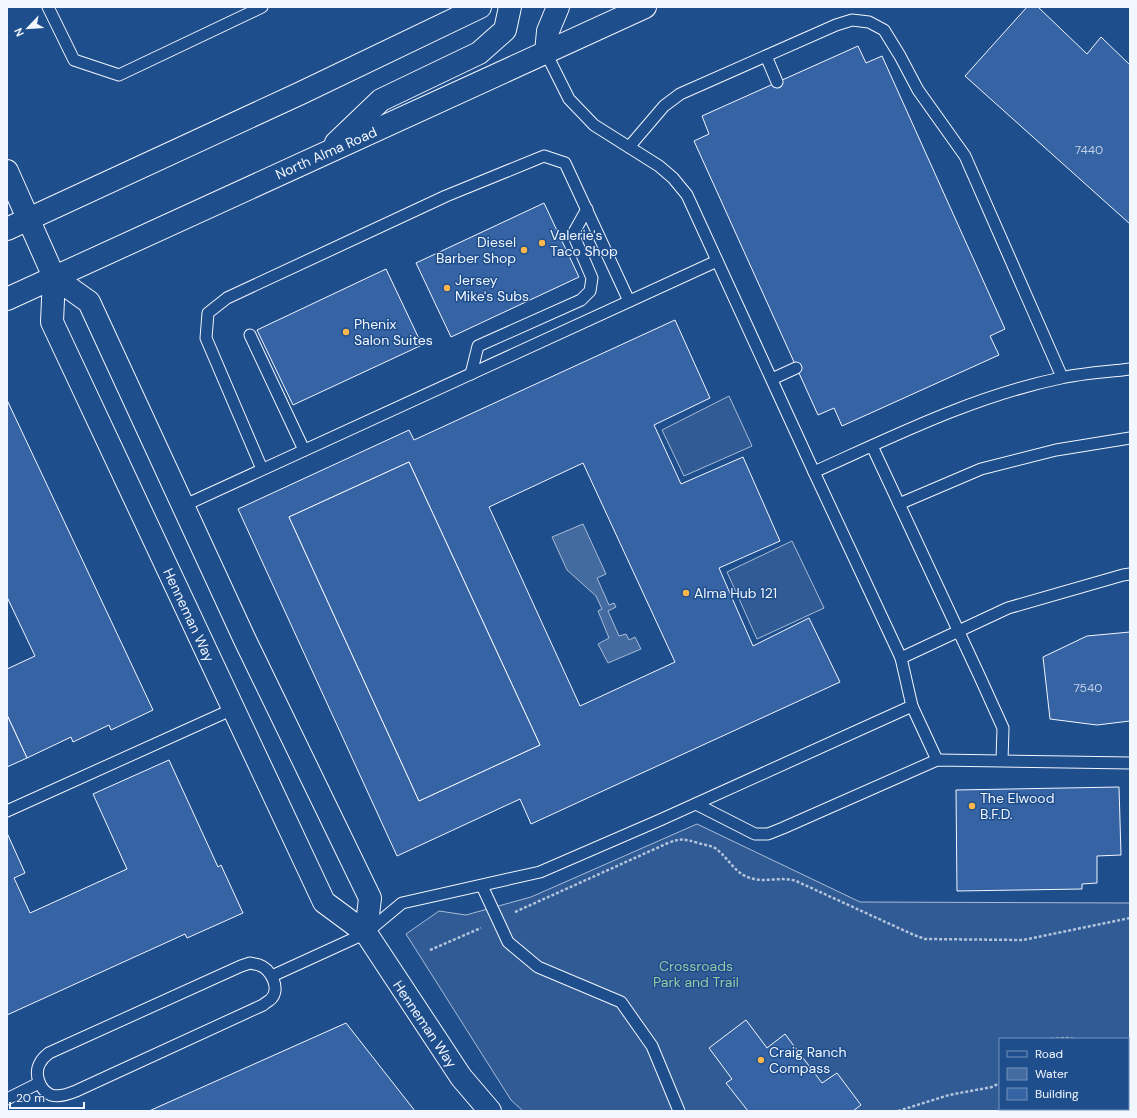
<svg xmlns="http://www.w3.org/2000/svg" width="1137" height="1118" font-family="'DM Sans',sans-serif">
	<rect width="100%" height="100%" fill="#1f4e8c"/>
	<g fill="#305b95" stroke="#a8bbd7">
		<polygon points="729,396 752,446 684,476 662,430"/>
		<polygon points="792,541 824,608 757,639 727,572"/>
		<polygon points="697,824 860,902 1130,903 1130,1108 1128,1108 1128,1039 1000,1039 1000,1109 1125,1109 1122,1111 523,1111 511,1100 406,934 439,911 466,915 531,897"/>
	</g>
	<polygon fill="#446ba0" stroke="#a8bbd7" points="583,524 606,574 597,578 609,605 614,603 616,607 608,611 619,636 626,634 629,640 635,637 641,649 608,663 598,644 609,638 598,611 602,609 596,596 567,570 552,537"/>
	<g fill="#3563a3" stroke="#f2f6ff" fill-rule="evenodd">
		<polygon points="1027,7 1038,7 1087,54 1101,37 1130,65 1130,224 965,76"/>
		<polygon points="858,46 866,63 882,56 1005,329 990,336 999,355 842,426 834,408 818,415 694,141 709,134 702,116"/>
		<polygon points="544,203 579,277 451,337 416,263"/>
		<polygon points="386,269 422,345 293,405 257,330"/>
		<path d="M 675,320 L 710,398 L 654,425 L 681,484 L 743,457 L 780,541 L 719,568 L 753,646 L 809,618 L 840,682 L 531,824 L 520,799 L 397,856 L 238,509 L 409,430 L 414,440 ZM 409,462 L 540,745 L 419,801 L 289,517 ZM 583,463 L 675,662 L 580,706 L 489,507 Z"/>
		<polygon points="7,400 153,710 111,730 109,725 73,742 71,737 27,758 7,715 7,669 35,656 7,597"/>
		<polygon points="409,462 540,745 419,801 289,517"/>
		<polygon points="1130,632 1130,721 1097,725 1050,719 1043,657 1087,636"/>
		<polygon points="7,715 27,758 7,767"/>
		<polygon points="169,760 218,867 221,865 243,913 187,938 185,934 7,1015 7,833 25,873 14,878 30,913 127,869 93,794"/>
		<polygon points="1119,787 1121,855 1097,856 1097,883 1082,884 1082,889 957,891 956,790"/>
		<polygon points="746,1020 767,1048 785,1034 822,1083 837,1073 861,1105 853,1111 748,1111 726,1083 732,1079 709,1048"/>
		<polygon points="346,1023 415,1111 149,1111"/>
	</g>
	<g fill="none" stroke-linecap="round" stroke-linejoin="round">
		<g stroke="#f2f6ff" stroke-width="13">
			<g id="service">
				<polyline points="48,7 74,60 119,75 262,7"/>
				<polyline points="766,56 777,82"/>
				<polyline points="629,147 664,106 680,94 836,25 852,20 869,22 884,30 900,56 918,90 965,156 1062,377"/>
				<polyline points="250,335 304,450"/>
				<polyline points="471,374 478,346 581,300 590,291 592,278 573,234 587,209"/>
				<polyline points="772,379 796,368"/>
				<polyline points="872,446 979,675 1003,728 1002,760"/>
				<polyline points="262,469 206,338 208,313 227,298 446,196 544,156 565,163 629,301"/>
				<path d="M 814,472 C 894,436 974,396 1061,378 C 1083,373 1107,372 1130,369"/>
				<polyline points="899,504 981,469 1056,450 1130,438"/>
				<polyline points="183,506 717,261"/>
				<polyline points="901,658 1008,608 1123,575 1130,574"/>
				<polyline points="912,706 937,760"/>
				<polyline points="696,804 755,834 768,834 783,828 937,760 1130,763"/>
				<polyline points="7,811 233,709"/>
				<polyline points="482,886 508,942 538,967 621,1002 652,1046 679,1111"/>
				<path d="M 250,963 C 253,964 257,964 259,965 C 271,969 281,989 271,999 C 269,1001 265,1003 263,1005 L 76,1091 C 69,1094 59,1097 51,1095 C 39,1090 34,1073 40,1063 C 42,1059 45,1056 49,1053 L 241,966 Z"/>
				<polyline points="272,976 366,933 402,903 540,872 660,820 912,706 901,658 814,472 687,195 673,178 659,166 594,125 569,99 546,53"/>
				<polyline points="7,1099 39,1083"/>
			</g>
		</g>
		<g stroke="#f2f6ff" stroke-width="24">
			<g id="minor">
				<polyline points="7,171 54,277 52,322 324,902 366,933 461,1077 490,1111"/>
				<polyline points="54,277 89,302 245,640 370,898 366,933"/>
			</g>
		</g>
		<g stroke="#f2f6ff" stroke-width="24">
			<g id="secondary">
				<polyline points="546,53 548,31 558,7"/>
				<polyline points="336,143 381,100 479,53 505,30 510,7"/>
				<polyline points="7,229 301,93 480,7"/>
				<polyline points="7,299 645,7"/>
			</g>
		</g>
		<g stroke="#b3c4dc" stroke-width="2.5" stroke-dasharray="3 2" stroke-linecap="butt">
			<path d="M 515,912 L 668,843 C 681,838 685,839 698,843 C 704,845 710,845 715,848 C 728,857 734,873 750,878 C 765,883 781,876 796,881 L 914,935 L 925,939 L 1023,940 L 1130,918"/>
			<polyline points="430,950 481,928"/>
			<polyline points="1051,1039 1066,1038 1075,1039"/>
			<polyline points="1128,1052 1130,1053"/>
			<polyline points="898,1111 949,1095 992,1087 1000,1083"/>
		</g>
		<use href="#service" stroke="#1f4e8c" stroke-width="11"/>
		<use href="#minor" stroke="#1f4e8c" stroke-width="22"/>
		<use href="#secondary" stroke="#1f4e8c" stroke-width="22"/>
	</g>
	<g fill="#ffb74d" stroke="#1f4e8c" stroke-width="1.5">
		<circle cx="542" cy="243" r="4"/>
		<circle cx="524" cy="250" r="4"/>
		<circle cx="447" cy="288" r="4"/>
		<circle cx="346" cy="332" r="4"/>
		<circle cx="686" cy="593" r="4"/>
		<circle cx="972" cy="806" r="4"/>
		<circle cx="761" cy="1060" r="4"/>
	</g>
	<g text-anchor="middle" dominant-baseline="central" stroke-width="3" stroke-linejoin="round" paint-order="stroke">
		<g font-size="12" fill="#c3d1e8">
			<text x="1089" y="150">7440</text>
			<text x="1088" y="688">7540</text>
		</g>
		<g font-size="14" fill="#f2f6ff" stroke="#1f4e8c">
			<text transform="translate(326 153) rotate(-24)">North Alma Road</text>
			<text transform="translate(189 615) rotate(65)">Henneman Way</text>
			<text transform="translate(425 1024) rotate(56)">Henneman Way</text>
		</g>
		<g font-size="14" fill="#f2f6ff" stroke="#1f4e8c" text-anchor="start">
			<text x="550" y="235">Valerie's<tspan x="550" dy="16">Taco Shop</tspan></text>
			<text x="516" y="242" text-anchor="end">Diesel<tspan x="516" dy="16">Barber Shop</tspan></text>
			<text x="455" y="280">Jersey<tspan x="455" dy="16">Mike's Subs</tspan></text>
			<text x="354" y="324">Phenix<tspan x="354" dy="16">Salon Suites</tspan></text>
			<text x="694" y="593">Alma Hub 121</text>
			<text x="980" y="798">The Elwood<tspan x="980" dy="16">B.F.D.</tspan></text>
			<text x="769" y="1052">Craig Ranch<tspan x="769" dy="16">Compass</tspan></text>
		</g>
		<g font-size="14" fill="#97c8a6" stroke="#1f4e8c">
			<text x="696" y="966">Crossroads<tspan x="696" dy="16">Park and Trail</tspan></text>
		</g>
	</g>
	<rect width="1137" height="1118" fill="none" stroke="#f2f6ff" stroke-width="16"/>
	<rect x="999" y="1038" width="130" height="72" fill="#1f4e8c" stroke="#7391ba"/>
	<rect x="1007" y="1051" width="20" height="6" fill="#1f4e8c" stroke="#7391ba"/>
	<text x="1035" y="1058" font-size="12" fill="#f2f6ff">Road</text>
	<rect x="1007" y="1068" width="20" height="12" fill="#446ba0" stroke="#7391ba"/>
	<text x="1035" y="1078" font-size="12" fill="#f2f6ff">Water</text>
	<rect x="1007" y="1088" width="20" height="12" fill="#3563a3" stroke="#7391ba"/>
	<text x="1035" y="1098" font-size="12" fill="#f2f6ff">Building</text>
	<g transform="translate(28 28) rotate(245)" stroke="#1f4e8c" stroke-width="3" paint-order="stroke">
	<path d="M0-3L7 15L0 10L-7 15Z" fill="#f2f6ff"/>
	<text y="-6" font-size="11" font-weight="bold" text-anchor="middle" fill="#f2f6ff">N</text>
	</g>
	<path d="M10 1102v6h74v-6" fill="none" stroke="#f2f6ff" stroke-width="2"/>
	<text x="16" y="1102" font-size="12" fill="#f2f6ff" stroke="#1f4e8c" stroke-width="3" paint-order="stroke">20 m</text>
</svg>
